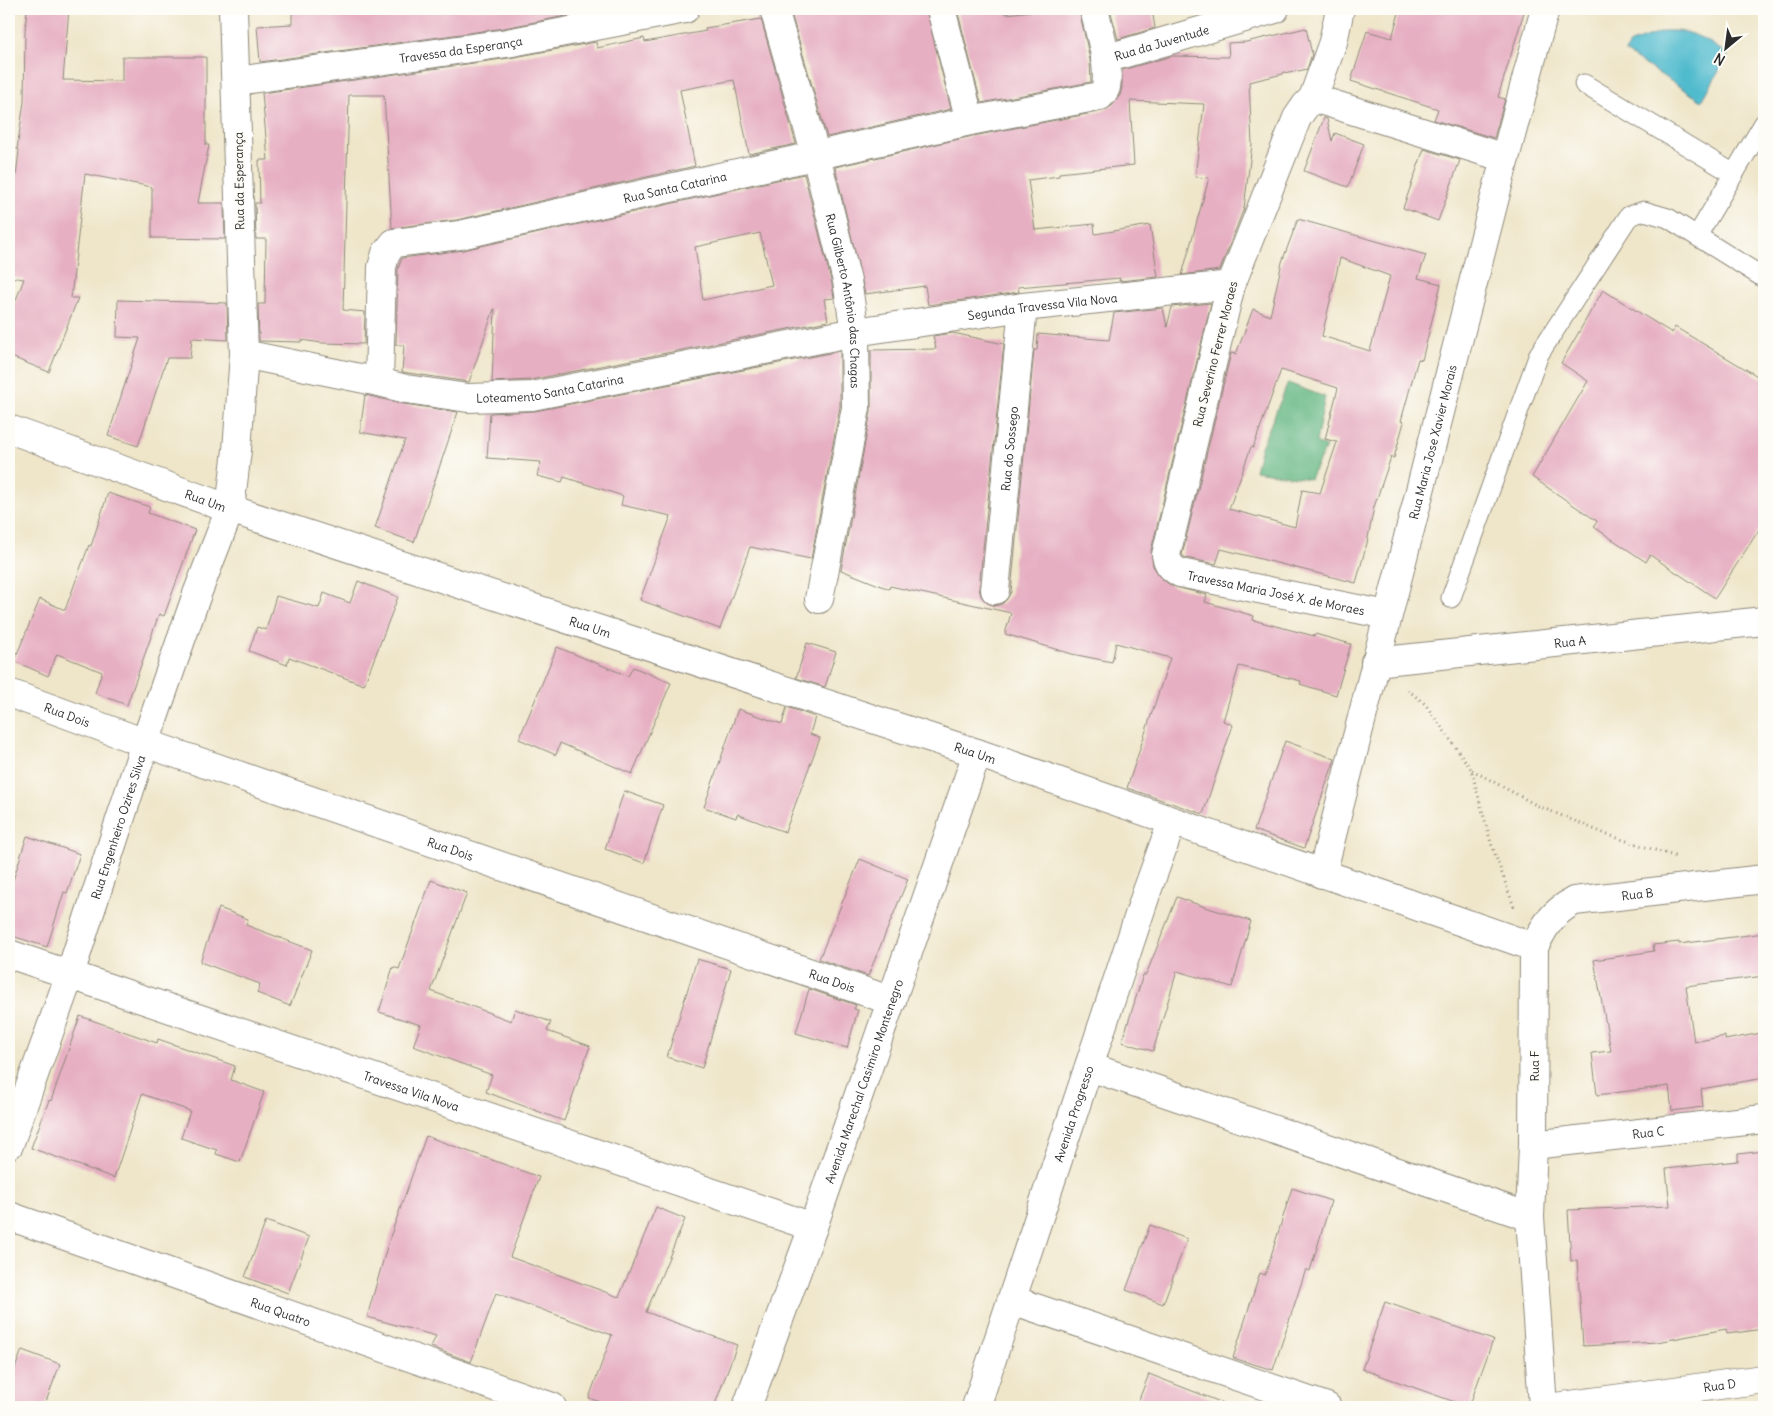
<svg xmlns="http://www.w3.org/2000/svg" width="1773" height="1416" font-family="Delius,sans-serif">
	<rect width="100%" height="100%" fill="#fdfcf7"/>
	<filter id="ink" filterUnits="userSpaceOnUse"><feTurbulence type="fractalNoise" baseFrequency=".02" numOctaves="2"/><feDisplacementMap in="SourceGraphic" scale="10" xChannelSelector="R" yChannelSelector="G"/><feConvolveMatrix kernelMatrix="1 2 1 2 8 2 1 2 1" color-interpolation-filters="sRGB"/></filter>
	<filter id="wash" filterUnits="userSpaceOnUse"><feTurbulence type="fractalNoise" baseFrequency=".0096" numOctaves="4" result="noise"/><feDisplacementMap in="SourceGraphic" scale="20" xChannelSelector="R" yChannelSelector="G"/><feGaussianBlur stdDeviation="1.12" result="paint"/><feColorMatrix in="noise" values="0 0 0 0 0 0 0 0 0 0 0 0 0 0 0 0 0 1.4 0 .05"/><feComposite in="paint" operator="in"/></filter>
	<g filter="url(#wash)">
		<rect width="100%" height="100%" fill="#efe6ca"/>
		<polygon fill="#66b885" stroke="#487258" points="1288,383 1325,397 1316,442 1326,447 1310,479 1255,471 1261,447"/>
		<path fill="#51bbce" stroke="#3e737c" d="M 1665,31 C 1694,30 1705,39 1728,55 L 1702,101 L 1625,52 L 1631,43 Z"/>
		<g id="blocks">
			<g fill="#e6afc2" fill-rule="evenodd">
				<polygon points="27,9 69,9 63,80 122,81 122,57 206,57 206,145 209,145 198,203 224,203 225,239 152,238 152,187 85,174 71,298 78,298 49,372 9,356 9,318 24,279 9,277 9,239 19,150 17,149 24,102 25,31"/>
				<polygon points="339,9 591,9 592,11 504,28 260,62 257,26 292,24 292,12"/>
				<polygon points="798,9 926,9 951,109 827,137 791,13 799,12"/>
				<polygon points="957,9 1005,9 1006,14 1050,9 1079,9 1090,60 1091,82 981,103"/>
				<polygon points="1110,9 1152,9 1155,28 1118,39"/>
				<polygon points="1400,9 1525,9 1498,97 1505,99 1494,138 1434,120 1438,109 1351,81 1367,31 1392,38"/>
				<polygon points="761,19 796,144 749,154 734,80 680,90 695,166 457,220 392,228 384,95 349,95 343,310 365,312 364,344 322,343 301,340 301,342 259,341 258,304 265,304 266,239 256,239 255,203 260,203 259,160 268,160 262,93 509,58 596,42 597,48 644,38 645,42 706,31 705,28"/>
				<polygon points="1306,28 1312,54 1307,69 1289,73 1284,72 1283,74 1249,82 1252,144 1244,208 1220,270 1182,275 1209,178 1195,177 1204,104 1130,101 1134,165 1059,173 1059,176 1028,180 1035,230 1094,224 1095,234 1150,225 1158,277 1119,281 1120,278 1018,287 1019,292 928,305 925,286 865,294 835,167 973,136 1103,111 1113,105 1120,95 1122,88 1122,70 1172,56 1229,57 1228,43 1246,42"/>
				<polygon points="1324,118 1327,119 1332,141 1335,133 1364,144 1348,187 1304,171"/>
				<polygon points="1424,149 1460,160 1438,221 1403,208"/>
				<path d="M 804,174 L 832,284 L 834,298 L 824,299 L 828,321 L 530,380 L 492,382 L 495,309 L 494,309 L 469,382 L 402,372 L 404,345 L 396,345 L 398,269 L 402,258 L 463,250 ZM 760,233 L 772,285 L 703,300 L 695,247 Z"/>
				<path d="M 1298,219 L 1426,255 L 1418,278 L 1441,284 L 1422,360 L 1418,359 L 1401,421 L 1404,422 L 1394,458 L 1391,457 L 1374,507 L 1367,543 L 1356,583 L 1221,549 L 1216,564 L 1186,558 L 1182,555 L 1231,353 L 1236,354 L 1253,309 L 1270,316 L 1282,262 ZM 1340,258 L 1390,276 L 1370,351 L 1322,336 ZM 1281,370 L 1338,388 L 1325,439 L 1337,442 L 1320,493 L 1302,490 L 1295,527 L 1229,509 L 1251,447 L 1253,448 Z"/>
				<polygon points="1603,290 1672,333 1675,327 1764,380 1764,522 1715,598 1650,555 1646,562 1594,527 1597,521 1532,477 1588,381 1561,363"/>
				<polygon points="118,300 227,303 228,340 192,338 190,358 167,358 138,446 108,436 140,338 117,337"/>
				<polygon points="1211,303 1151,551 1153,566 1161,578 1172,586 1207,595 1205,602 1254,616 1253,620 1314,636 1315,634 1351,644 1336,695 1300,684 1301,681 1239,666 1223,721 1233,725 1203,814 1127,788 1170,658 1116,643 1112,662 1072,654 1005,634 1011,613 890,586 889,589 841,570 871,411 871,350 936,349 933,336 953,333 1004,344 979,588 981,596 986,602 994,606 1002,604 1007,599 1011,592 1034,350 1037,350 1038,334 1109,340 1114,313 1163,308 1167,327 1172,307"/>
				<polygon points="840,351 840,407 811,559 750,547 720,629 640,600 671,516 621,505 623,496 564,477 562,482 537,476 541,462 487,458 490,413 535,411"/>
				<polygon points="365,395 404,404 458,412 414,542 375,528 405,440 360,432"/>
				<polygon points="108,493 150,507 148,513 195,530 164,616 159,614 127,705 95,693 102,672 57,654 48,676 14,661 40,599 65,610 89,545 91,546"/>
				<polygon points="358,581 398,597 364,685 289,657 287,665 249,651 257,627 266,630 276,596 319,608 324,593 350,603"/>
				<polygon points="807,643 836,652 825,687 796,678"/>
				<polygon points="557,647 628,676 633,667 671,683 632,774 560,743 556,755 519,739"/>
				<polygon points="787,707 815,717 810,734 820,738 785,832 737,814 736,818 704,807 738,709 782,724"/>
				<polygon points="1285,741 1335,759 1304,848 1254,830"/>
				<polygon points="624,791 663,805 644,863 605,849"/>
				<polygon points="27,836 80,854 67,893 64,892 47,947 9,935 9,893"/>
				<polygon points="860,859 908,879 868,976 819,959"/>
				<polygon points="431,880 467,893 431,991 511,1021 515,1009 551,1022 547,1031 590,1046 564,1121 486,1092 492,1075 413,1046 421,1025 379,1012 393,967 399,969"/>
				<polygon points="1177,897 1205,907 1251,921 1232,987 1177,971 1153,1051 1122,1042 1143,975 1146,975"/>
				<polygon points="219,908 248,919 246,925 312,950 290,1006 257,993 260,984 200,962"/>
				<polygon points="1764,933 1764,976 1686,986 1694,1042 1725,1036 1725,1040 1761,1033 1764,1054 1764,1078 1701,1089 1703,1107 1672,1111 1669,1086 1597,1095 1592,1053 1611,1051 1594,960 1654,951 1653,945 1679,942 1679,944"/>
				<polygon points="697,959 731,969 702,1068 667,1057"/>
				<polygon points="809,989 856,1005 854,1009 858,1010 847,1048 796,1033"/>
				<polygon points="80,1016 157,1043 158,1039 235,1066 231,1080 264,1092 240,1162 216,1154 217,1150 181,1138 190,1111 142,1094 114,1178 31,1148 49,1100 51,1101"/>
				<polygon points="426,1136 539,1177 510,1257 619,1297 656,1207 685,1219 646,1312 737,1345 714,1407 614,1407 589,1398 612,1335 496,1293 471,1362 431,1347 436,1336 367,1317 389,1240"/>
				<polygon points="1764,1151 1764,1329 1727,1334 1726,1329 1657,1342 1583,1346 1577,1260 1571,1261 1568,1210 1670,1206 1666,1169 1738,1161 1738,1154"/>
				<polygon points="1292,1188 1331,1201 1310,1271 1306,1269 1273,1370 1233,1358 1260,1273 1265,1275"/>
				<polygon points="266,1221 309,1237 288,1293 245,1277"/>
				<polygon points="1150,1225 1187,1239 1163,1304 1126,1290"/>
				<polygon points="1385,1302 1493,1340 1469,1407 1362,1369"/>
				<polygon points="22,1350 60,1364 44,1407 9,1407 9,1384"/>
				<polygon points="1149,1374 1228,1405 1228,1407 1136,1407"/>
			</g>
		</g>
	</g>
	<g filter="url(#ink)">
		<use href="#blocks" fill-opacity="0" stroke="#8d887a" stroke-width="1"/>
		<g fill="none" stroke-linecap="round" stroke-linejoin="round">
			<g stroke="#8d887a" stroke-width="21">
				<g id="service">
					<polyline points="1584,84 1734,174"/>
					<polyline points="1697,236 1764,123"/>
					<polyline points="1451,598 1539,354 1629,216 1644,211 1668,218 1764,278"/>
				</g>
			</g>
			<g stroke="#8d887a" stroke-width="30">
				<g id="minor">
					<path id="s1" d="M 774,9 L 816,156 L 847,281 L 855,332 L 856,408 L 819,599"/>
					<polyline points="941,9 970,121"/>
					<path id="s2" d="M 1340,9 L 1333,42 L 1313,98 L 1306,105 L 1297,118 L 1231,285 L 1166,555 C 1168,564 1171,568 1180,573 L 1387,615"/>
					<path id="s3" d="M 1105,59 L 1275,9"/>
					<path id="s4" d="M 237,81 L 507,43 L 685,9"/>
					<polyline points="1313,98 1505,158"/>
					<path id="s5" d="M 244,354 L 379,382 L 406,389 L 468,398 L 532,396 L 855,332 L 1023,307 L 1231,285"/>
					<path id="s6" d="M 379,382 L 382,267 L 386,253 L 394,243 L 460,235 L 970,121 L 1100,96 C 1102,93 1105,91 1106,87 C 1110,63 1099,31 1094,9"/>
					<path id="s7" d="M 9,429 L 230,509 L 977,753 L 1534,947 L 1533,1145 L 1530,1217 L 1543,1407"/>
					<path id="s8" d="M 995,590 L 1023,307"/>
					<path id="s9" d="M 1375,662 L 1764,621"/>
					<path id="s10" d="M 9,693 L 145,743 L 892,1001"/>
					<path id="s11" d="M 1322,874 L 1505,158 L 1545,9"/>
					<path id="s12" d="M 1534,947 C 1545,925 1552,913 1574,901 L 1764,879"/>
					<path id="s13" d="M 9,954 L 813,1227"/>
					<polyline points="1090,1067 1530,1217"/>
					<path id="s14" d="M 9,1145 L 70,974 L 145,743 L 197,594 L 230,509 L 237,450 L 244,354 L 233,9"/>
					<path id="s15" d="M 1533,1145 L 1764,1119"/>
					<path id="s16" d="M 9,1216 L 552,1407"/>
					<polyline points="1012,1300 1327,1407"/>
					<path id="s17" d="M 747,1407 L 813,1227 L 977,753"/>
					<path id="s18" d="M 976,1407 L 1147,891 L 1172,822"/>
					<path id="s19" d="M 1555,1407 L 1764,1379"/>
				</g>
			</g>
			<g stroke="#8d887a" stroke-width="3" stroke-dasharray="1 4" stroke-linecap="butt">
				<polyline points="1408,690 1425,704 1471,769 1491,843 1514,907"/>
				<polyline points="1472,770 1536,805 1608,835 1677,857"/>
			</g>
			<use href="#service" stroke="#fff" stroke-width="19"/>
			<use href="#minor" stroke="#fff" stroke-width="28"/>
		</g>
	</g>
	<g text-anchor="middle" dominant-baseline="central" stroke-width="4" stroke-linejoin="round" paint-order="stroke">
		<g font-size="12" fill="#2b2b2b" stroke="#fdfcf7">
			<text stroke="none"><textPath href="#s3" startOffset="59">Rua da Juventude</textPath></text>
			<text stroke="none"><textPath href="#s4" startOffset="226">Travessa da Esperança</textPath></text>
			<text transform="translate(239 181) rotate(-91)">Rua da Esperança</text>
			<text stroke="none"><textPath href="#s6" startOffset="429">Rua Santa Catarina</textPath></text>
			<text stroke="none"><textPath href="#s1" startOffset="301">Rua Gilberto Antônio das Chagas</textPath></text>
			<text stroke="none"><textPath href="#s5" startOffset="811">Segunda Travessa Vila Nova</textPath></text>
			<text transform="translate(1215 354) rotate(-76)">Rua Severino Ferrer Moraes</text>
			<text stroke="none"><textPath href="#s5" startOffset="311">Loteamento Santa Catarina</textPath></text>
			<text stroke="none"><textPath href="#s11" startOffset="446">Rua Maria Jose Xavier Morais</textPath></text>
			<text stroke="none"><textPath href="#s8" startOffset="142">Rua do Sossego</textPath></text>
			<text stroke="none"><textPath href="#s7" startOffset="209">Rua Um</textPath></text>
			<text stroke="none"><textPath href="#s2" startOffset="698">Travessa Maria José X. de Moraes</textPath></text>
			<text stroke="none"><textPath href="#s7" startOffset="614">Rua Um</textPath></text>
			<text stroke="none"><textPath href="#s9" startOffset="196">Rua A</textPath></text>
			<text stroke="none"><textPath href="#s10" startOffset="62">Rua Dois</textPath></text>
			<text stroke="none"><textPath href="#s7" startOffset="1019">Rua Um</textPath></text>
			<text stroke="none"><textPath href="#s14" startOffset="336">Rua Engenheiro Ozires Silva</textPath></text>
			<text stroke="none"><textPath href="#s10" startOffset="468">Rua Dois</textPath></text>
			<text stroke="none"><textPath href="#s12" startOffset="126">Rua B</textPath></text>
			<text stroke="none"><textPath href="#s10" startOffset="872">Rua Dois</textPath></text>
			<text transform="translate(1534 1066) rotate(-90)">Rua F</text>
			<text stroke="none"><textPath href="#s17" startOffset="346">Avenida Marechal Casimiro Montenegro</textPath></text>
			<text stroke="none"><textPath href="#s13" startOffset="425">Travessa Vila Nova</textPath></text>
			<text stroke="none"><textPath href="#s18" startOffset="309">Avenida Progresso</textPath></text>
			<text stroke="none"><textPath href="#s15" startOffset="116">Rua C</textPath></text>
			<text stroke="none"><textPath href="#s16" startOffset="288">Rua Quatro</textPath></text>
			<text stroke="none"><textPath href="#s19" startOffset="166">Rua D</textPath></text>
		</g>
	</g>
	<rect width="1773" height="1416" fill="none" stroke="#fdfcf7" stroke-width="30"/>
	<g transform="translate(1726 48) rotate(209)" stroke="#fdfcf7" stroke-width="4" paint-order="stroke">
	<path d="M0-4L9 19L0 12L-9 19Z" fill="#2b2b2b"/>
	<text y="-8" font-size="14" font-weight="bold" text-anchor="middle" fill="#2b2b2b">N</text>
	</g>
</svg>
